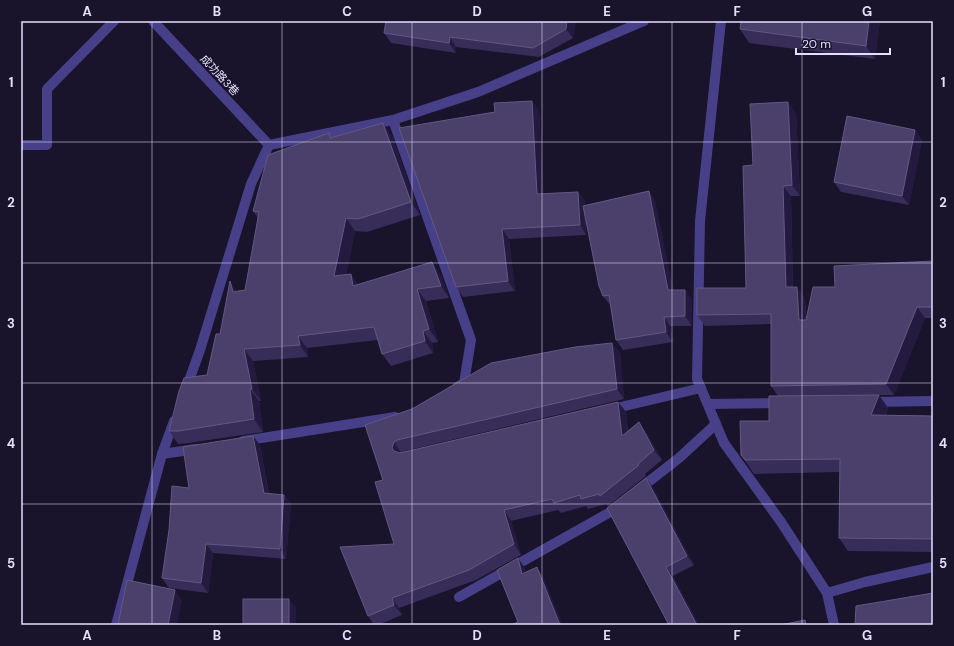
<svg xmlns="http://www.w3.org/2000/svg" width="954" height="646" font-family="'DM Sans','Noto Sans TC',sans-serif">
	<rect width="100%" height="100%" fill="#19132c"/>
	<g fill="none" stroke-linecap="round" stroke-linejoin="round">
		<g stroke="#474089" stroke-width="10">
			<polyline points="153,21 269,145"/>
			<polyline points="721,21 700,221 697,379 724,443 781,522 827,593 834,625"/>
			<polyline points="393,120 471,340 464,383 457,387"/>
			<polyline points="21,145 47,145 47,89 114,21"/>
			<polyline points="269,145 393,120 478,92 644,21"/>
			<polyline points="186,389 200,350 251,184 269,145"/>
			<polyline points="871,402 933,401"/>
			<polyline points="708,404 781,403"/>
			<polyline points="608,410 701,388"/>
			<polyline points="243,441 395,417"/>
			<polyline points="162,454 196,449"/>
			<polyline points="638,490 679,458 716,424"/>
			<polyline points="827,593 865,582 933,567"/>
			<polyline points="459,597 614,510 619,505"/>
			<polyline points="116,625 162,454 174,421"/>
		</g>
	</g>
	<g fill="#382c59">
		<polygon points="386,21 623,21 575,22 573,38 539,57 456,47 456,53 391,43 384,33"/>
		<polygon points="880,21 875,59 749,43 740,29"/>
		<polygon points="532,101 539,111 543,194 578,192 585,201 585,205 649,191 655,201 673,290 692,299 692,326 670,326 673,342 623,350 616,340 610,305 603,296 586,221 586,235 509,239 515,291 463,297 456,287 495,112"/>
		<polygon points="796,113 800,196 791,196 793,287 805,298 806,320 835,287 933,261 933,318 925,318 894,395 879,395 888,408 886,415 933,416 933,552 848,551 839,538 840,472 754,474 741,455 769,421 778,396 771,386 771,324 705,326 697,315 746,288 753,165"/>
		<polygon points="915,130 922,140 909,205 841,192 834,182"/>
		<polygon points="392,136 420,215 367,232 355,231 346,275 359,284 441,275 449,298 426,301 438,342 432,343 433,353 391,366 382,354 378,340 307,348 308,357 253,361 261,401 259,401 263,432 188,443 178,444 169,431 207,375 220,334 237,291 245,290 258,218 253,211 332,138"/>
		<polygon points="612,343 620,353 624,399 405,451 401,453 618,402 626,412 628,431 639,422 646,432 662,460 645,474 646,476 608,506 606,504 588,509 586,506 561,513 558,510 511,521 521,555 476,580 399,608 402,615 378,625 374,625 368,616 394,544 383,480 365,425"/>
		<polygon points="260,445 269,494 284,495 291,504 286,559 213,553 208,593 169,588 162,578 189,488"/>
		<polygon points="646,478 653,488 694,565 673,576 699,625 669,625"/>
	</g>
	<g fill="#241a40">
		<polygon points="567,21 575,21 575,22 573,38 566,29"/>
		<polygon points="869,21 880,21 875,59 866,46"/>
		<polygon points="450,37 456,47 456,53 449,43"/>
		<polygon points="532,101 539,111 544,204 537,194"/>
		<polygon points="788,102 796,113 800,196 792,185"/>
		<polygon points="383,123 392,136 420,215 411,202"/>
		<polygon points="915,130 922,140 909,205 902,196"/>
		<polygon points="783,186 791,196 793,298 786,287"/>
		<polygon points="649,191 655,201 675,299 668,290"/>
		<polygon points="578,192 585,201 586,235 580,225"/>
		<polygon points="346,218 355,231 343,289 334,276"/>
		<polygon points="502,229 509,239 515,291 508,281"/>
		<polygon points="432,262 441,275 449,298 441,286"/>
		<polygon points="351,274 360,286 353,286"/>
		<polygon points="230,281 238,293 233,292"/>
		<polygon points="797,287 805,298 806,331 799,320"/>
		<polygon points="417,289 426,301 438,342 429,329"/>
		<polygon points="685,290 692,299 692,326 685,316"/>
		<polygon points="917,307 925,318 894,395 886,384"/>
		<polygon points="664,317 670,326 673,342 666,332"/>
		<polygon points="423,331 432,343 433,353 425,341"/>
		<polygon points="298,336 307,348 308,357 300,345"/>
		<polygon points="612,343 620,353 624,399 617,389"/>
		<polygon points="244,349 253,361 261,401 252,389"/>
		<polygon points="250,389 259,401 263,432 254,419"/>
		<polygon points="879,395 888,408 880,428 871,415"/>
		<polygon points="618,402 626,412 629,446 622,436"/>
		<polygon points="639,422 646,432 662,460 654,450"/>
		<polygon points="253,436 260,445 270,503 264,493"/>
		<polygon points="394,442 401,453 400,458 394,451 392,448"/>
		<polygon points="646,478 653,488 694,565 687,556"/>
		<polygon points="284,495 291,504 286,559 280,549"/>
		<polygon points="504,510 511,521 521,555 514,544"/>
		<polygon points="206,544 213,553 208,593 201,583"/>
		<polygon points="518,558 525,568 529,584 522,574"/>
		<polygon points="537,567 543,576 563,625 560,625"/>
		<polygon points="666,567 673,576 699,625 697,625"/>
		<polygon points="175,590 182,600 177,625 168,625"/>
		<polygon points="392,598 399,608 402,615 394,605"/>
		<polygon points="289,599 296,608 296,625 289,625"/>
	</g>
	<g fill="#4a406b" stroke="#625982">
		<polygon points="386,21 567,21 566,29 533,48 450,37 449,43 384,33"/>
		<polygon points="741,21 869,21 866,46 740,29"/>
		<polygon points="532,101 537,194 578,192 580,225 502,229 508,281 456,287 399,128 495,112 494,103"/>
		<polygon points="788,102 792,185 783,186 786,287 797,287 799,320 806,320 813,287 835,287 834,266 933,261 933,307 917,307 886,384 771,386 771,314 697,315 697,288 746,288 743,166 753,165 750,104"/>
		<polygon points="847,116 915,130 902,196 834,182"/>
		<polygon points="383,123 411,202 358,219 346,218 334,276 351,274 353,286 432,262 441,286 417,289 429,329 423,331 425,341 382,354 374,327 298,336 300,345 244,349 252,389 250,389 254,419 179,431 169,431 179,391 184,378 207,375 216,334 220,334 230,281 233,292 245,290 259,212 253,211 268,155 329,133 330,138"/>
		<polygon points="649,191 668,290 685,290 685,316 664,317 666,332 616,340 609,295 603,296 599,286 583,206"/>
		<polygon points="612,343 617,389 397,440 394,442 392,448 394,451 400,453 618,402 622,436 639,422 654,450 638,464 639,465 600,496 599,494 581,499 580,495 554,503 552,499 504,510 514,544 469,570 392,598 394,605 368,616 340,547 394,544 375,482 383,480 365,425 412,409 491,363 575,347"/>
		<polygon points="879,395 871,415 933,416 933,539 839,538 840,459 745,460 741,455 740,421 769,421 769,396"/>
		<polygon points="253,436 264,493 284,495 280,549 206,544 201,583 162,578 169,530 172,486 189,488 183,447"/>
		<polygon points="646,478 687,556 666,567 697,625 669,625 607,508"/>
		<polygon points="518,558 522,574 537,567 560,625 511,625 518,622 497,570"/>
		<polygon points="127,580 175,590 168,625 118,625"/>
		<polygon points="933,593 933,625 855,625 856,606"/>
		<rect x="243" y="599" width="46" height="26"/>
		<polygon points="805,620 806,625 780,625"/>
	</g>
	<path fill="none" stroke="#e4dffe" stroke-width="1" stroke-opacity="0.55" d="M 152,21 L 152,625M 282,21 L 282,625M 412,21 L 412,625M 542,21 L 542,625M 672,21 L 672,625M 802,21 L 802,625M 21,142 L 933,142M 21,263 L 933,263M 21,383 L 933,383M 21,504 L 933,504"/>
	<g text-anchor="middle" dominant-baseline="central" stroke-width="3" stroke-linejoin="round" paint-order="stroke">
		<g font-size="11" fill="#e4dffe" stroke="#19132c">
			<text transform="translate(220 75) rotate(47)">成功路3巷</text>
		</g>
	</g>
	<rect width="954" height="646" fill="none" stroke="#19132c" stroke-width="44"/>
	<path d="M796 48v6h94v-6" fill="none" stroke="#e4dffe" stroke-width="2"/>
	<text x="802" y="48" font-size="12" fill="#e4dffe" stroke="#19132c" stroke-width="3" paint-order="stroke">20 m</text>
	<rect x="22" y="22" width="910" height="602" fill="none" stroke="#e4dffe" stroke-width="1.5"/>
	<g font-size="13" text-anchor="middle" font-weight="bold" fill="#e4dffe">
		<text x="87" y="16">A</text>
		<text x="217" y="16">B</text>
		<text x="347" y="16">C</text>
		<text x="477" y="16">D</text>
		<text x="607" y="16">E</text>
		<text x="737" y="16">F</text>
		<text x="867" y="16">G</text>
		<text x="11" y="87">1</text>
		<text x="943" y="87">1</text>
		<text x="11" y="207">2</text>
		<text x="943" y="207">2</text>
		<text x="11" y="328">3</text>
		<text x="943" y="328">3</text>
		<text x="11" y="448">4</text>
		<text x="943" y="448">4</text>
		<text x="11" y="568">5</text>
		<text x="943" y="568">5</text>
		<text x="87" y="640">A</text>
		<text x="217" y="640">B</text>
		<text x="347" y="640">C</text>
		<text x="477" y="640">D</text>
		<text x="607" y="640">E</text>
		<text x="737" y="640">F</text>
		<text x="867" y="640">G</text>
	</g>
</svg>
